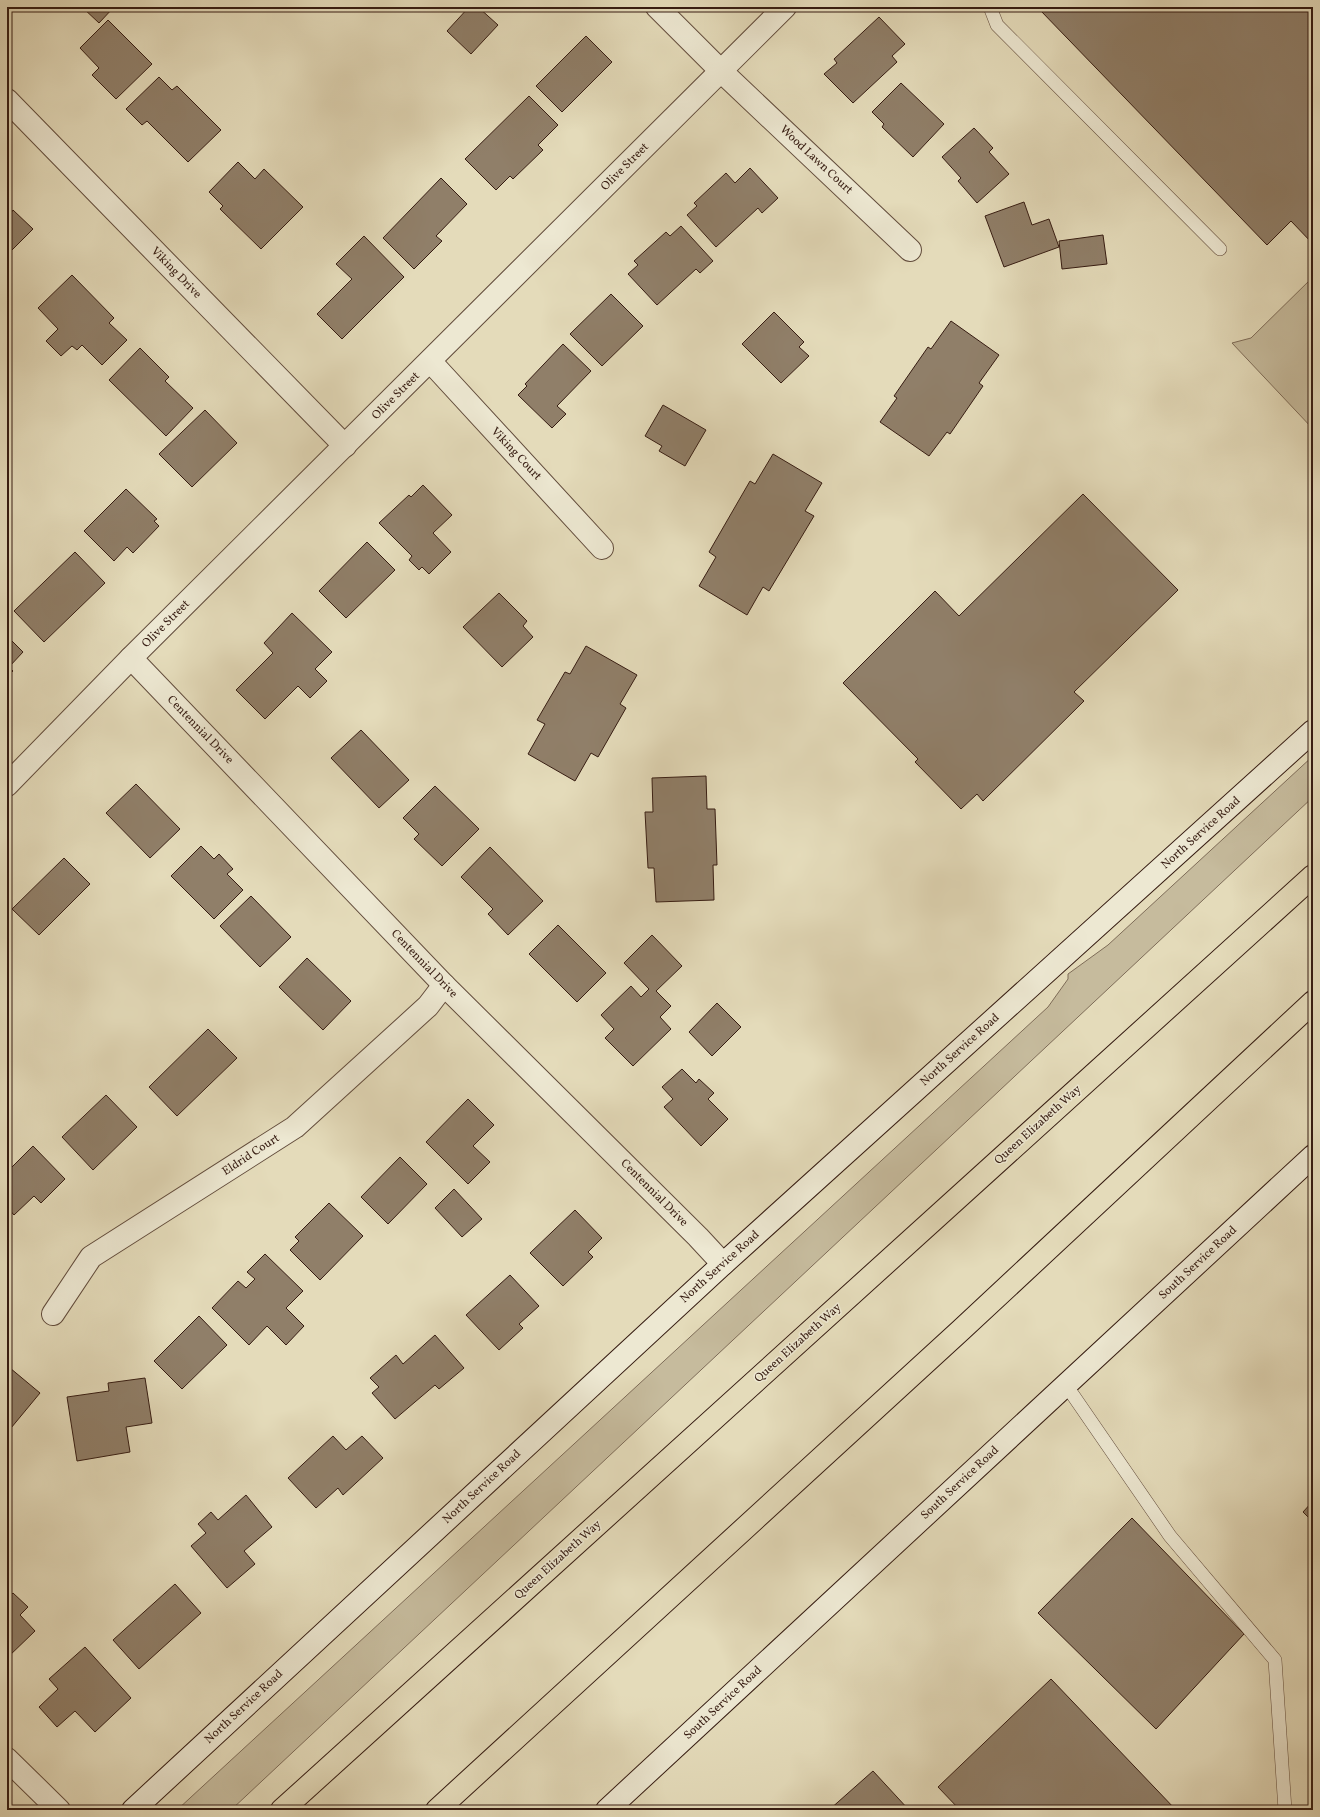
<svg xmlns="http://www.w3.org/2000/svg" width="1320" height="1817" font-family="Vollkorn,serif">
	<rect width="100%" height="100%" fill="#e4dbba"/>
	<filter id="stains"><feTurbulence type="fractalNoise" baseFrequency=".005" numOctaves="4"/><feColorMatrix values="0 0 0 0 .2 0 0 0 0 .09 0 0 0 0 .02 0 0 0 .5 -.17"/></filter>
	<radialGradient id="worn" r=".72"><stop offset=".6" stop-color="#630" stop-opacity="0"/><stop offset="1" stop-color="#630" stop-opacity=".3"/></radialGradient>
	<g fill="#c6bb9d" stroke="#7e6c58">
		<polygon points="1313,277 1313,429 1232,343 1251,338"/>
		<polygon points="1313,756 1313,797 231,1810 177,1810 1048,1007 1068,979 1068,974 1108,945"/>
	</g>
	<g fill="#907f69" stroke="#361c12">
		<polygon points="82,7 114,7 99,23"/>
		<polygon points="469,7 478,7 498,25 471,54 447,31"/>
		<polygon points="1043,7 1304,7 1313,16 1313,244 1291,221 1267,245 1040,10"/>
		<polygon points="879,17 905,44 892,56 897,62 853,103 824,74 837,63 834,59"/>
		<polygon points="108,20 152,64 116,99 92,75 99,68 80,48"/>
		<polygon points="586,36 612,62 562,112 536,86"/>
		<polygon points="159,77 172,90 177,86 221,130 188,162 147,121 142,125 126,109"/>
		<polygon points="901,83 944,124 913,157 882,127 884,124 872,112"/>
		<polygon points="529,96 558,125 538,145 543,150 513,179 510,176 496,190 465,159"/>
		<polygon points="974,128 993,148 989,152 1009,174 977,203 958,181 961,178 942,157"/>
		<polygon points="238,162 255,179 264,169 303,207 261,249 220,209 223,206 209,192"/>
		<polygon points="750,168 778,198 762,213 758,208 716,247 687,215 697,206 694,203 726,173 735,183"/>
		<polygon points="441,178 467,204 436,236 442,241 414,269 383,238"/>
		<polygon points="1024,202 1032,225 1049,219 1059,247 1004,267 985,216"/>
		<polygon points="7,209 11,213 13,210 33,229 7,255"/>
		<polygon points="681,226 713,261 700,273 696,269 657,305 628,274 638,265 634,261 666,232 670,236"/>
		<polygon points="1103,235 1107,264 1062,269 1059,241"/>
		<polygon points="364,236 404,277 342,339 317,314 352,279 336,264"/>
		<polygon points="72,275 114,318 109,323 127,340 102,365 82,345 77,350 72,346 61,356 46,341 58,329 38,308"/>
		<polygon points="611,294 643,326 602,366 570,334"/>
		<polygon points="774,312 804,342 799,347 809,356 781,383 742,344"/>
		<polygon points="951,321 999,355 979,383 983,386 950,434 947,432 929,456 880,422 897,398 894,396 928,347 931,349"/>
		<polygon points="563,344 591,371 557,406 566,414 552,428 518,395 527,386 525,384"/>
		<polygon points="140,348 169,377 165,381 193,408 166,436 109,380"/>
		<polygon points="663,405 706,430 685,466 659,451 662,446 645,436"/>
		<polygon points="205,410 237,443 192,487 159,454"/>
		<polygon points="773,454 822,483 805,511 814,516 769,591 763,587 747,615 699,586 716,557 709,552 750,481 755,484"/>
		<polygon points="423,485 452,515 433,533 451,552 429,574 422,567 419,570 409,560 412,556 379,523 409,495 411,497"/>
		<polygon points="126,489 157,519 154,521 159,526 133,553 127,547 114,561 84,531"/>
		<polygon points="1083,494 1178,590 1074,692 1084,701 983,801 977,794 961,809 915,762 918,759 843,683 935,591 959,616"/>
		<polygon points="367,542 395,570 346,618 319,591"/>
		<polygon points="75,552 105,583 44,642 14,611"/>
		<polygon points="499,593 527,621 523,626 533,637 502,667 463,627"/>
		<polygon points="292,613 332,652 315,669 327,681 310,698 298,686 265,719 236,690 273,653 264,643"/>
		<polygon points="7,636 23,652 9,667 13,671 7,677"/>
		<polygon points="586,646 637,675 620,704 626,708 598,757 591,753 575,781 528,754 545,724 537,720 565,672 570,674"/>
		<polygon points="361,730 409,780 379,808 331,758"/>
		<polygon points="706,776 707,809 715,809 717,865 713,865 714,900 656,902 654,868 648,868 645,812 653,812 652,778"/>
		<polygon points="136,784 180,829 150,858 106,813"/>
		<polygon points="435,786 479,829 442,866 414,839 419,834 403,818"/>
		<polygon points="201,846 214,859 219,854 233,869 227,874 243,890 214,919 171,876"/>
		<polygon points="490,847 543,901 508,935 488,914 493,909 461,877"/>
		<polygon points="64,858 90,884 39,935 12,909"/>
		<polygon points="251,896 291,937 260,967 220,926"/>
		<polygon points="558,925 606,973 577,1002 529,954"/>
		<polygon points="652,935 682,966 656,991 671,1006 660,1017 671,1029 633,1066 605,1038 614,1029 601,1015 631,986 641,997 649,989 624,963"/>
		<polygon points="307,958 351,1001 323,1030 279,987"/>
		<polygon points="717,1003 741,1027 712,1056 689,1032"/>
		<polygon points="208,1029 237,1058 177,1116 149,1087"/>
		<polygon points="682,1069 696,1083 699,1079 714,1093 708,1099 728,1119 701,1146 664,1107 673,1099 662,1087"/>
		<polygon points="106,1095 137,1127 93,1170 62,1137"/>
		<polygon points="468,1099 494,1125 473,1146 490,1162 468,1184 426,1142"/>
		<polygon points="33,1146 65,1179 41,1203 34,1196 14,1215 7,1207 7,1172"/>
		<polygon points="400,1157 427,1184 388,1224 361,1197"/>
		<polygon points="454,1189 482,1219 462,1237 435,1208"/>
		<polygon points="329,1203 363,1236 320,1280 290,1250 299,1241 295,1237"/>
		<polygon points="575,1210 602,1238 588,1252 593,1257 563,1286 530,1253"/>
		<polygon points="265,1254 303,1291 286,1308 304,1326 286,1345 267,1326 249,1345 212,1308 238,1281 246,1288 255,1279 247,1272"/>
		<polygon points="510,1275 539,1306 519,1324 523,1328 499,1350 466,1315"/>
		<polygon points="199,1316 227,1345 182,1389 154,1361"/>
		<polygon points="435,1335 464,1368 439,1389 435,1385 395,1419 372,1393 379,1387 370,1378 396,1355 403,1364"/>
		<polygon points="10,1368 40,1393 11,1428 7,1425 7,1372"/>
		<polygon points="145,1378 152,1423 126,1427 130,1452 77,1461 67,1397 109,1391 108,1383"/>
		<polygon points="333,1436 346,1450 362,1436 383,1458 343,1495 338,1488 316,1508 288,1478"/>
		<polygon points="246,1495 272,1527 244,1551 255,1564 227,1588 191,1546 206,1533 198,1524 211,1512 218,1520"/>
		<polygon points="1313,1501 1313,1522 1303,1512"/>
		<polygon points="1132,1518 1244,1634 1156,1729 1038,1613"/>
		<polygon points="175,1584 201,1613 139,1669 113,1640"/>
		<polygon points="13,1593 28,1607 20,1615 35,1631 7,1658 7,1599"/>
		<polygon points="85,1647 131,1698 95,1732 75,1711 57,1727 39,1707 58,1689 49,1679"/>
		<polygon points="1051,1679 1176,1810 960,1810 938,1787"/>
		<polygon points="873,1771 909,1810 829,1810"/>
	</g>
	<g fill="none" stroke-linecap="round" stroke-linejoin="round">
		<g stroke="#624c3c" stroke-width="14">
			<g id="lane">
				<polyline points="990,7 997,25 1220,249"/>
				<polyline points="1066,1385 1170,1536 1275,1660 1285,1810"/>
			</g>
		</g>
		<g stroke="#624c3c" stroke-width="24">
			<g id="street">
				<polyline points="657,7 721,71 910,250"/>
				<polyline points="7,100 345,446"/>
				<polyline points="430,361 602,548"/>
				<polyline points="131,658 444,985 698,1237 723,1264"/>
				<polyline points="7,785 131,658 785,7"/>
				<polyline points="53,1314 91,1257 295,1127 428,1006 444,985"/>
				<polyline points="7,1759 59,1810"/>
			</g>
		</g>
		<g stroke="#361c12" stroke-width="24">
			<g id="secondary">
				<polyline points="133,1810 723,1264 1313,731"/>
				<polyline points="607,1810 1313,1156"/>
			</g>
		</g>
		<g stroke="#361c12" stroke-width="24">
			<g id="highway">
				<polyline points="282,1810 1313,876"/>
				<polyline points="437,1810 961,1330 1313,1002"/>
			</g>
		</g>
		<use href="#lane" stroke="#ede8d2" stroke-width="13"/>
		<use href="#street" stroke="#ede8d2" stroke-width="22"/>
		<use href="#secondary" stroke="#ede8d2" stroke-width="22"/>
		<use href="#highway" stroke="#e4dbba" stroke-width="22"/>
	</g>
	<g text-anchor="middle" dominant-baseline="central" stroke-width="3" stroke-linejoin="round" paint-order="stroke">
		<g font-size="12" fill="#361c12" stroke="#ede8d2">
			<text transform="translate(816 160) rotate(43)">Wood Lawn Court</text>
			<text transform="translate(625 167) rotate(-45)">Olive Street</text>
			<text transform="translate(176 273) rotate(46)">Viking Drive</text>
			<text transform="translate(396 396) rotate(-45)">Olive Street</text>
			<text transform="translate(516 454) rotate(47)">Viking Court</text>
			<text transform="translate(166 624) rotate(-45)">Olive Street</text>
			<text transform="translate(200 730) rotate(46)">Centennial Drive</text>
			<text transform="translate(1201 833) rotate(-42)">North Service Road</text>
			<text transform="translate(424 964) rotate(46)">Centennial Drive</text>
			<text transform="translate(960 1050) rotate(-42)">North Service Road</text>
			<text transform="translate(1038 1125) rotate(-42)">Queen Elizabeth Way</text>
			<text transform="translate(251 1155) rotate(-33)">Eldrid Court</text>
			<text transform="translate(654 1193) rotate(45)">Centennial Drive</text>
			<text transform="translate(1198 1263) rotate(-43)">South Service Road</text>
			<text transform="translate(720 1267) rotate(-42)">North Service Road</text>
			<text transform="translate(798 1343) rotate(-42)">Queen Elizabeth Way</text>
			<text transform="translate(960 1483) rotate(-43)">South Service Road</text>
			<text transform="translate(482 1487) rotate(-43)">North Service Road</text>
			<text transform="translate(558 1560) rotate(-42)">Queen Elizabeth Way</text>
			<text transform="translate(723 1703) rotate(-43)">South Service Road</text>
			<text transform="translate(244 1707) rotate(-43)">North Service Road</text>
		</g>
	</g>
	<rect width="1320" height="1817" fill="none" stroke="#e4dbba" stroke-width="24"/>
	<rect x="8" y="8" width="1304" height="1801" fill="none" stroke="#361c12" stroke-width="2"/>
	<rect x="12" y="12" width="1296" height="1793" fill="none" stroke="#361c12"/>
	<rect width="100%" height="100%" filter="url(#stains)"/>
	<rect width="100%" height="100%" fill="url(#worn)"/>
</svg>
